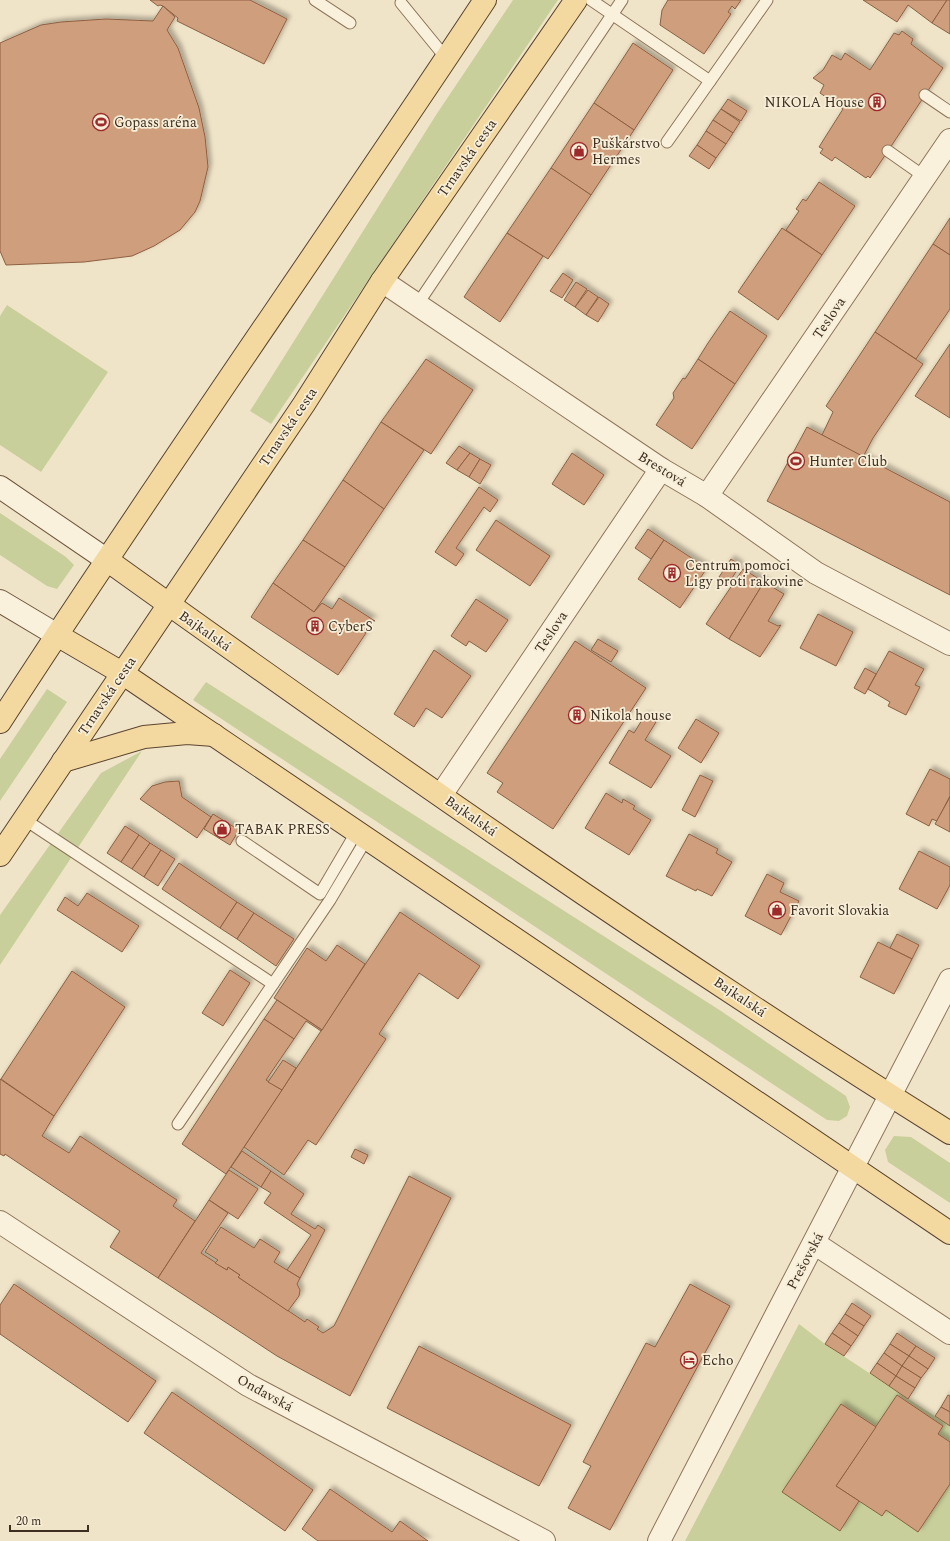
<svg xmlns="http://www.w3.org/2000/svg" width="950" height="1541" font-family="Spectral,serif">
	<defs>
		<filter id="shadow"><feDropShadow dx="3.5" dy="-3.5" stdDeviation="2" flood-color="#0004"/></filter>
	</defs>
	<rect width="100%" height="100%" fill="#f0e4c8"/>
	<g fill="#c9cf9b">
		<polygon points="513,0 558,0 271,424 250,411 436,115"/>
		<polygon points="7,305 108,372 41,472 0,445 0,316"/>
		<polygon points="0,513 66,557 74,565 57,589 47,586 0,555"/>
		<polygon points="206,682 721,1011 846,1096 850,1107 847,1116 839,1121 827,1120 193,700"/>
		<polygon points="47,689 67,702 0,801 0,759"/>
		<polygon points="142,751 0,965 0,915 101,773"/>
		<polygon points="894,1136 911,1137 950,1163 950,1203 888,1162 885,1150"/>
		<polygon points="799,1324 825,1344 950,1426 950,1541 685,1541"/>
	</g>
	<g fill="#cf9f7d" stroke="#8d5f41" filter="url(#shadow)">
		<polygon points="150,0 250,0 287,19 264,64 177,21 178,18 163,6 160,5 158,6"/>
		<polygon points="668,0 741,0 735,9 732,6 728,12 731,14 704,54 660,25 662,10"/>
		<polygon points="863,0 947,0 932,23 908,5 897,22"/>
		<polygon points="947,0 950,0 950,34 932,23"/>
		<polygon points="163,6 175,17 167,30 178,48 199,108 205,137 208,167 200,201 195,212 180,230 154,246 132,256 84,262 6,265 0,251 0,43 41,25 61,22 106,19 153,21"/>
		<polygon points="902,31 913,39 911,44 943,68 870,178 868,176 866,178 835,157 832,161 820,153 823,149 819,147 843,109 820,93 824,85 813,78 823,70 832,55 841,60 845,53 870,70 894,33 899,35"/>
		<polygon points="633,43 673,70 634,130 594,103"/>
		<polygon points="728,99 747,111 741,121 721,109"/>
		<polygon points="594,103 634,130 591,195 551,168"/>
		<polygon points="721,109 740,122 733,133 713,120"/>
		<polygon points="713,120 733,133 726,144 706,131"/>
		<polygon points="706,131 726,144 716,158 697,145"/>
		<polygon points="697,145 716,158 709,169 689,156"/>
		<polygon points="551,168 591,195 548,259 507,233"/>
		<polygon points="819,182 855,206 822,255 786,230 799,211 796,209 803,199 806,201"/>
		<polygon points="950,218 950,255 933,244"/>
		<polygon points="782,228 822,255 778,320 738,292"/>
		<polygon points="507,233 543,256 500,322 464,297"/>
		<polygon points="933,244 950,255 950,309 916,359 875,332"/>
		<polygon points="563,273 573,280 562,298 550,291"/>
		<polygon points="576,282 587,289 575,307 564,300"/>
		<polygon points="588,290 598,297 586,315 575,307"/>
		<polygon points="599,297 609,304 598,322 586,315"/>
		<polygon points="730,311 767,336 735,384 698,359 708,343"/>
		<polygon points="875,332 923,364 873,438 863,457 822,435 833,412 826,406"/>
		<polygon points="950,344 950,418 915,396"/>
		<polygon points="426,359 473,390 431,454 381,422"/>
		<polygon points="698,359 735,384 692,449 656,425 674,398 673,393 683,378 685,379"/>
		<polygon points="381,422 424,450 384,509 343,480"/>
		<polygon points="807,427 950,502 950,595 767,501"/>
		<polygon points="459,446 470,453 457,470 446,463"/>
		<polygon points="470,453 480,459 469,477 457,470"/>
		<polygon points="572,453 604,475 584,505 552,484"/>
		<polygon points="480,459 491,465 480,484 469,477"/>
		<polygon points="343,480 384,509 345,567 303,540"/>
		<polygon points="479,487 498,500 490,512 484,507 456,548 464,554 456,566 435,552"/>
		<polygon points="496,520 550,556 530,586 476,550"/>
		<polygon points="648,529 664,540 651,559 635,548"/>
		<polygon points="303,540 345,567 314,612 273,583"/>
		<polygon points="664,540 707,568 680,608 638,579"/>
		<polygon points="731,559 740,565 729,583 719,577"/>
		<polygon points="743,569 764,582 729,639 706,624"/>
		<polygon points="764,582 784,594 768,621 778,626 781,625 760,657 729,639"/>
		<polygon points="273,583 314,612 322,603 332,609 339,598 375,621 370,620 363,631 366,633 338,675 251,617"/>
		<polygon points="476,599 508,620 486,652 469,641 466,646 451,636"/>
		<polygon points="818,614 853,632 836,666 800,648"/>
		<polygon points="598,639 618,651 611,662 591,650"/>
		<polygon points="575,641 646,688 553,829 497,792 503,783 487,773"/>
		<polygon points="434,650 471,676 442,718 426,708 414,727 394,714"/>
		<polygon points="889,651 924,669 915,685 920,687 906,715 888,706 890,702 868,689"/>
		<polygon points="865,668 876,674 865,694 854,688"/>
		<polygon points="645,715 656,722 645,740 671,756 651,788 609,763 629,730 634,733"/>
		<polygon points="696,719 719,733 701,763 678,748"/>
		<polygon points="930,769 950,779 950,796 937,821 932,819 929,826 906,814"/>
		<polygon points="700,775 713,781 695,817 682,810"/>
		<polygon points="179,781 182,797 211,817 197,838 140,799 152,786 165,782"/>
		<polygon points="606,793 622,803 623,799 635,806 633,809 651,820 629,855 585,828"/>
		<polygon points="950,797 950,832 935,824"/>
		<polygon points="213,814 239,830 230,845 204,829"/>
		<polygon points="125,826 139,835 121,862 107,853"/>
		<polygon points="689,834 718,849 716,853 732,862 712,896 697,889 696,891 666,876"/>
		<polygon points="139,835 150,843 132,869 121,862"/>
		<polygon points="150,843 161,850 144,877 132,869"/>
		<polygon points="161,850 175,859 158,886 144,877"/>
		<polygon points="919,851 950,867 950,885 937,909 899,889"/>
		<polygon points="179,863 237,902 220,928 162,889"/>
		<polygon points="767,874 784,883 780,892 799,901 781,935 745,916"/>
		<polygon points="87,893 139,926 122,952 57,910 65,897 78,906"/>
		<polygon points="237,902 254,913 237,939 220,928"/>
		<polygon points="400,912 480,966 458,999 419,973 379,1034 386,1039 316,1145 308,1140 284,1175 244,1147"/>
		<polygon points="254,913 294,939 276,966 237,939"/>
		<polygon points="897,934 919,945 912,959 890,948"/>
		<polygon points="878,942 912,959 894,994 860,977"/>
		<polygon points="337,945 365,964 322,1030 274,998 307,948 326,961"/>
		<polygon points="230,970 250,983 223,1026 202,1013"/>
		<polygon points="72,971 125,1007 54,1116 1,1079"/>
		<polygon points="277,1000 322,1030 321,1031 306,1021 294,1039 264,1019"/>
		<polygon points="264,1019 294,1039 266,1080 282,1090 226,1174 182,1144"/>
		<polygon points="283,1060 296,1068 282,1090 268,1082"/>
		<polygon points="0,1079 54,1116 42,1136 69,1153 80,1136 177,1200 173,1206 195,1221 158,1278 110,1247 120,1231 5,1154 4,1156 0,1154"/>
		<polygon points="355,1149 368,1155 364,1164 351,1157"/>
		<polygon points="242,1151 271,1171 261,1187 231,1167"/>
		<polygon points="229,1170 258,1189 238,1219 209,1200"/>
		<polygon points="271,1171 304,1194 291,1214 315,1229 318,1225 325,1230 300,1278 287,1270 311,1235 264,1203 271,1193 261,1187"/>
		<polygon points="409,1176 451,1198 350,1396 277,1356 158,1278 209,1200 228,1213 201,1253 227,1270 228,1267 240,1275 238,1277 305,1322 307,1319 319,1327 317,1329 323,1333 334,1326"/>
		<polygon points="221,1227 254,1248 260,1239 280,1252 274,1262 300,1278 297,1284 300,1290 299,1296 288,1311 238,1277 240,1275 228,1267 227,1270 215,1263 218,1260 205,1252"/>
		<polygon points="14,1284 156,1381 128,1422 0,1334 0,1305"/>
		<polygon points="690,1284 730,1306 610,1530 568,1508 591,1466 583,1462 646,1343 655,1347"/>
		<polygon points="852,1303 871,1316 864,1326 845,1314"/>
		<polygon points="845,1314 864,1326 858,1336 839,1323"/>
		<polygon points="839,1323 858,1336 851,1346 832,1333"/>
		<polygon points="832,1333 851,1346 844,1356 825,1344"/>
		<polygon points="897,1333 916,1346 909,1356 890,1344"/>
		<polygon points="890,1344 909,1356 902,1366 884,1353"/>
		<polygon points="419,1346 571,1425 539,1486 387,1408"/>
		<polygon points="916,1346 935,1358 928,1369 909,1356"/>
		<polygon points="884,1353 902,1366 896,1376 877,1363"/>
		<polygon points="909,1356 928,1369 921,1378 902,1366"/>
		<polygon points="877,1363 896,1376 889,1386 870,1373"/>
		<polygon points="902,1366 921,1378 915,1388 896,1376"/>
		<polygon points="896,1376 915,1388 908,1399 889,1386"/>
		<polygon points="172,1392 313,1490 285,1531 144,1433"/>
		<polygon points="897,1395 943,1426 938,1434 950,1442 950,1484 918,1532 886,1510 882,1516 836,1486"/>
		<polygon points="948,1395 950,1396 950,1412 941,1407"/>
		<polygon points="841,1404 876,1427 836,1486 859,1501 840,1531 782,1492"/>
		<polygon points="941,1407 950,1412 950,1426 935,1416"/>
		<polygon points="330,1489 392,1532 400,1521 428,1541 318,1541 302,1529"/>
	</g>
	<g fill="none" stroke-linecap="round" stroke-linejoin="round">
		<g stroke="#8d765c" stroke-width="13">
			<g id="service">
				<polyline points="315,0 350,23"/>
				<polyline points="591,0 710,81 767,0"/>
				<polyline points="401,3 446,58"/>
				<polyline points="925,95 950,112"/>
				<polyline points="667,142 710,81"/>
				<polyline points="888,151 925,177"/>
				<polyline points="417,305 622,0"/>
				<polyline points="24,819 273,984"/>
				<polyline points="242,841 320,894 357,831"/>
				<polyline points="178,1124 330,900 367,838"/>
			</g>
		</g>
		<g stroke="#8d765c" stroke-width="24">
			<g id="minor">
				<polyline points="382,281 661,469 707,496 816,573 950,644"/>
				<polyline points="707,496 950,140"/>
				<polyline points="441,795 661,469"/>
				<polyline points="0,1222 248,1385 544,1541"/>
				<polyline points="814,1243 950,1333"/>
				<polyline points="659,1541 950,980"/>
			</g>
		</g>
		<g stroke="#6f573f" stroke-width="24">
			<g id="secondary">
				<polyline points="0,487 107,560"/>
				<polyline points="0,601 57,635"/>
			</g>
		</g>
		<g stroke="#5b4430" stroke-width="24">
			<g id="primary">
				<path d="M 107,560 C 383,758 662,953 950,1133"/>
				<polyline points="57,635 122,673 950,1233"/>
				<path d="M 0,722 C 157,479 325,242 485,0"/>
				<polyline points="63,761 144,737 187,733 214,735"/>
				<polyline points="0,855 304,404 382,281 576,0"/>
			</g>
		</g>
		<use href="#service" stroke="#faf1dc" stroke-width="11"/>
		<use href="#minor" stroke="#faf1dc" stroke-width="22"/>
		<use href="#secondary" stroke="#faf1dc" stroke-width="22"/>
		<use href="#primary" stroke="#f3d9a0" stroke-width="22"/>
	</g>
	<defs>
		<g id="building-ring" transform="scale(0.9)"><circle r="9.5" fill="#f7eed8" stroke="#9e2a2b" stroke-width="1.5"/><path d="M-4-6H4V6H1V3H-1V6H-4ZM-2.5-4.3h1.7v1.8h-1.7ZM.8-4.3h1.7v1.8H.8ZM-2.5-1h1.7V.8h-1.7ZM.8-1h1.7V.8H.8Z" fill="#9e2a2b"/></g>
		<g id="stadium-ring" transform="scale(0.9)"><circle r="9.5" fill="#f7eed8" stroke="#9e2a2b" stroke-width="1.5"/><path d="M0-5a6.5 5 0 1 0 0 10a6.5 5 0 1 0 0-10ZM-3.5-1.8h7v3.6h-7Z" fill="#9e2a2b"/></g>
		<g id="shop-ring" transform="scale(0.9)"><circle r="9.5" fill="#f7eed8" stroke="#9e2a2b" stroke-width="1.5"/><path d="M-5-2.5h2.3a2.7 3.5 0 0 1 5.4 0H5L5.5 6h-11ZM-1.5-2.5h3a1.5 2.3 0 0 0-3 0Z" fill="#9e2a2b"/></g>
		<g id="hotel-ring" transform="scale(0.9)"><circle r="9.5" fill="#f7eed8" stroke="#9e2a2b" stroke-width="1.5"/><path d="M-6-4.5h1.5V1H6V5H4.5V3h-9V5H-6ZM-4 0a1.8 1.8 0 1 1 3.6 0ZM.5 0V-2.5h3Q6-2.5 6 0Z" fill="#9e2a2b"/></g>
	</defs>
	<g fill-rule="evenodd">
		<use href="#building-ring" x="877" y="102"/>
		<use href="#stadium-ring" x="101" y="122"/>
		<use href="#shop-ring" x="579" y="151"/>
		<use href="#stadium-ring" x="796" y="461"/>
		<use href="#building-ring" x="672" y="573"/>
		<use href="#building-ring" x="315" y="626"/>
		<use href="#building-ring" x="577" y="715"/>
		<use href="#shop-ring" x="222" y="829"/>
		<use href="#shop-ring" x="777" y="910"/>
		<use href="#hotel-ring" x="689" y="1360"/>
	</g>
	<g text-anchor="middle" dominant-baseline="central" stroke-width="3.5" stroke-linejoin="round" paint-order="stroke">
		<g font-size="14" fill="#3d2e20" stroke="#f7eed8" text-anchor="start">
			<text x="864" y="102" text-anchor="end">NIKOLA House</text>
			<text x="114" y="122">Gopass aréna</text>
			<text x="592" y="143">Puškárstvo<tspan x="592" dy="16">Hermes</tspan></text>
			<text x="809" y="461">Hunter Club</text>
			<text x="685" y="565">Centrum pomoci<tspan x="685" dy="16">Ligy proti rakovine</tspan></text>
			<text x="328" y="626">CyberS</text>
			<text x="590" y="715">Nikola house</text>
			<text x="235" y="829">TABAK PRESS</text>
			<text x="790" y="910">Favorit Slovakia</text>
			<text x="702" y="1360">Echo</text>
		</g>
		<g font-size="14" fill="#3d2e20" stroke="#f7eed8">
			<text transform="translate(467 158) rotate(-55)">Trnavská cesta</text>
			<text transform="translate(829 318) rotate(-56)">Teslova</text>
			<text transform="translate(288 427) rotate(-56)">Trnavská cesta</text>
			<text transform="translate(662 469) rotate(32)">Brestová</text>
			<text transform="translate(205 631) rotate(35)">Bajkalská</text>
			<text transform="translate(551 632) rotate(-56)">Teslova</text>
			<text transform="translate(107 696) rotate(-56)">Trnavská cesta</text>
			<text transform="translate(471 816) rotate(35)">Bajkalská</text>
			<text transform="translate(740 997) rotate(34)">Bajkalská</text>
			<text transform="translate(805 1261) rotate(-62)">Prešovská</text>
			<text transform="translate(265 1393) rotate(29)">Ondavská</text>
		</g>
	</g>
	<path d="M10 1525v6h78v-6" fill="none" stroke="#3d2e20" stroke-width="2"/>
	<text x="16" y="1525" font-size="12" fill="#3d2e20" stroke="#f7eed8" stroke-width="3" paint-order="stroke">20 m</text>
</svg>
